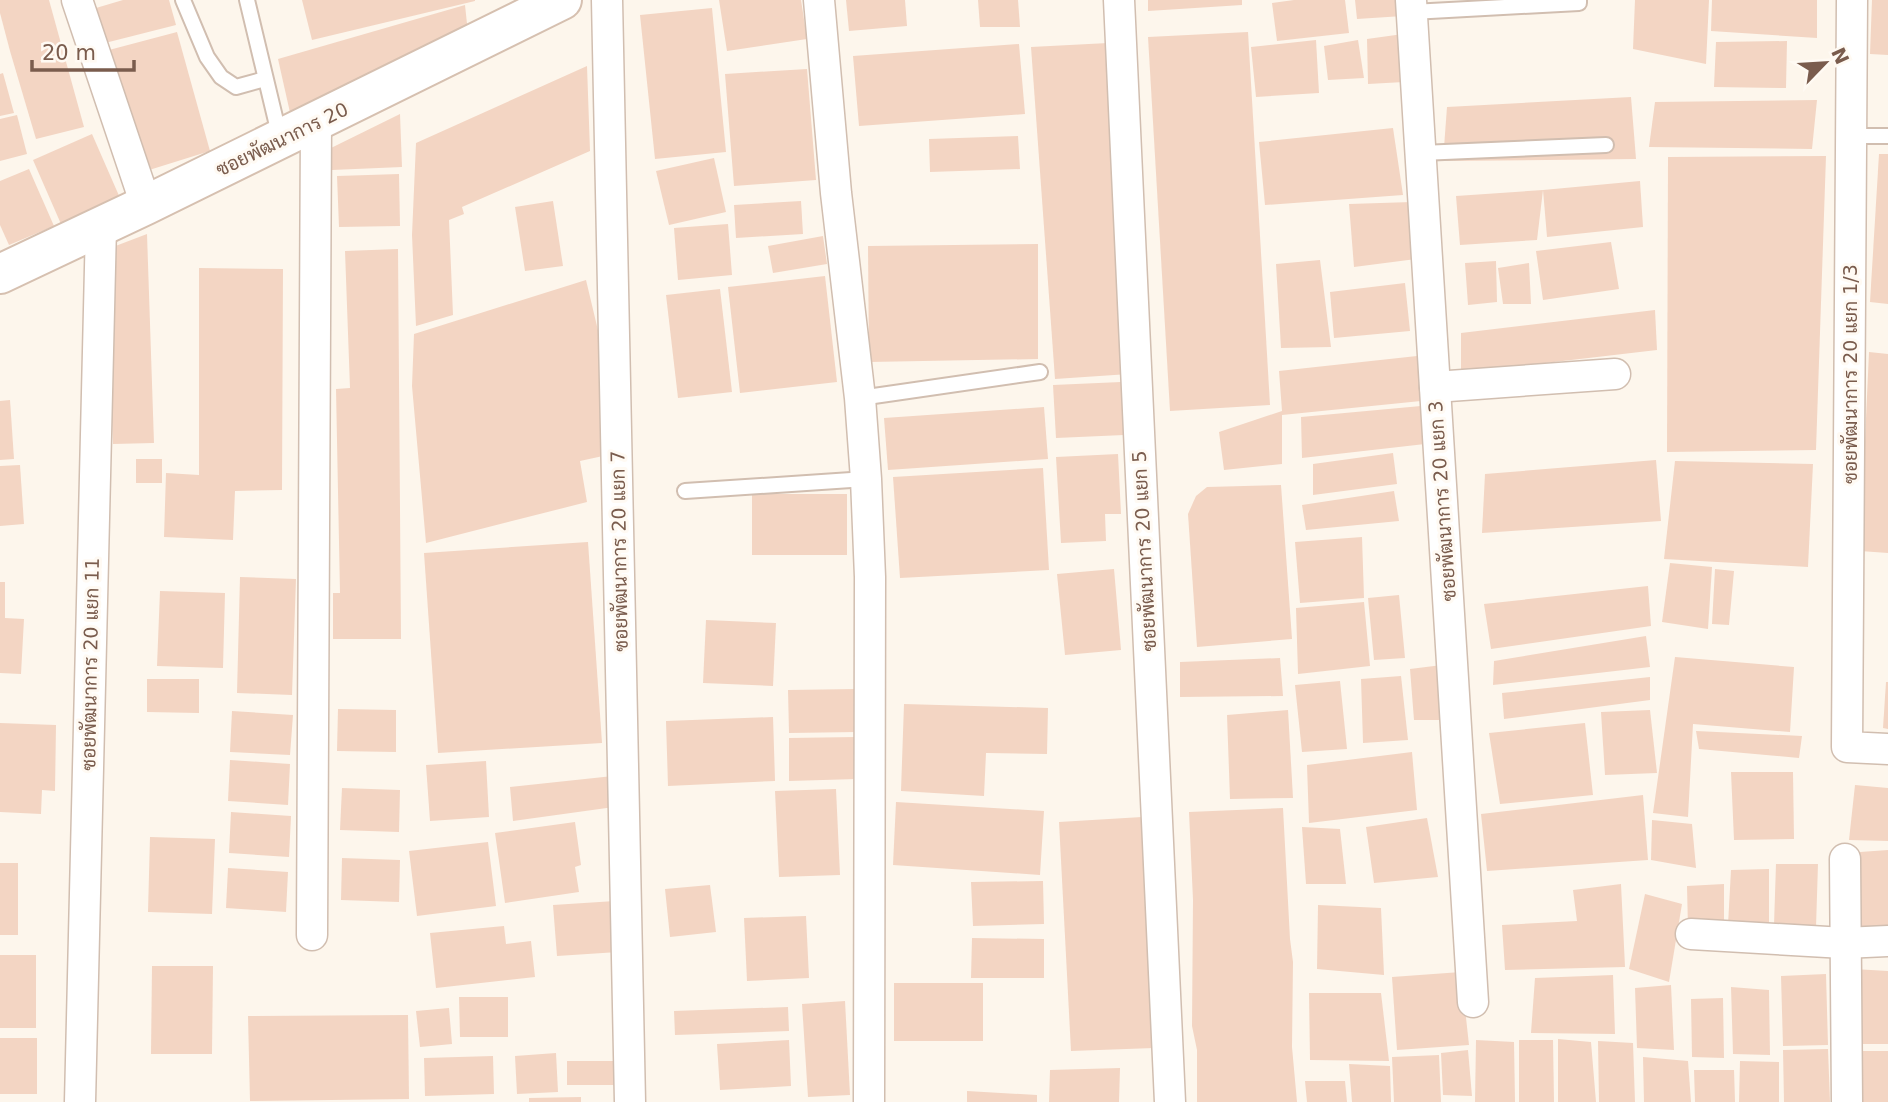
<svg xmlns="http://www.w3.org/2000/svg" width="1888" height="1102" font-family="'DejaVu Sans',Sarabun,sans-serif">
	<rect width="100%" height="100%" fill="#fdf6ec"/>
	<g fill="#f3d5c3">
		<polygon points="0,0 49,0 84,127 36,139 10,51 0,13"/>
		<polygon points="123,0 169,0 176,25 105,43 96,8"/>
		<polygon points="302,0 475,0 475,1 312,40"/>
		<polygon points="719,0 801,0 807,39 727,51"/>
		<polygon points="846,0 905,0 907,26 849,31"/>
		<polygon points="978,0 1018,0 1020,27 980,27"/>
		<polygon points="1148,0 1242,0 1242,5 1148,11"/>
		<polygon points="1294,0 1345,0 1349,33 1277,41 1272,3"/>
		<polygon points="1355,0 1401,0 1403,16 1357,19"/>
		<polygon points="1635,0 1709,0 1706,64 1633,49"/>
		<polygon points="1712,0 1817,0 1817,38 1711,31"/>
		<polygon points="1872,0 1888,0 1888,55 1870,54"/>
		<polygon points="465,5 468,33 291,117 278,59"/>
		<polygon points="712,8 726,152 655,159 640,15"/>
		<polygon points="177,32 210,151 146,171 109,50"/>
		<polygon points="1248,32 1270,405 1170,411 1148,37"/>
		<polygon points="1403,34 1404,82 1368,84 1367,39"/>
		<polygon points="1316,40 1319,93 1256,97 1251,47"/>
		<polygon points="1358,40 1364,78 1328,80 1324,46"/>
		<polygon points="1787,41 1786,88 1714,87 1716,42"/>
		<polygon points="1108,43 1129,374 1055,379 1031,47"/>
		<polygon points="1019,44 1025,114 859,126 853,56"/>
		<polygon points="587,66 590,151 462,207 464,214 449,220 453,315 416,326 412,235 416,143"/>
		<polygon points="807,69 816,180 734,186 725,74"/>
		<polygon points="3,73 14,113 0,116 0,74"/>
		<polygon points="1631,97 1636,159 1443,161 1447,107"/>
		<polygon points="1817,100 1812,149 1649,147 1655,102"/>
		<polygon points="400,114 402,167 332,170 331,148"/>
		<polygon points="17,115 27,154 0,161 0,119"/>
		<polygon points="1393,128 1403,195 1265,205 1259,142"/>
		<polygon points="92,134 120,198 61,224 33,160"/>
		<polygon points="1018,136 1020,169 930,172 929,139"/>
		<polygon points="1879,154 1888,154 1888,304 1870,302"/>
		<polygon points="1826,156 1816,450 1667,452 1668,157"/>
		<polygon points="714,158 726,212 669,225 656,171"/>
		<polygon points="29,169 54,226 9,245 0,225 0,181"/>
		<polygon points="399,174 400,226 339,227 337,176"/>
		<polygon points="1640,181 1643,227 1547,237 1543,190"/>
		<polygon points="1543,190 1537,240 1460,245 1456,196"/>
		<polygon points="553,201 563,266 525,271 515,207"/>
		<polygon points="801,201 803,234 736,238 734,205"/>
		<polygon points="1412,202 1416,259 1354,267 1349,204"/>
		<polygon points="728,224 732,275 678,280 674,228"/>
		<polygon points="147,234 154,443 113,444 105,250"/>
		<polygon points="823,236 827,264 773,273 768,246"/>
		<polygon points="1611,242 1619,289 1543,300 1536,251"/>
		<polygon points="1038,244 1038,359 869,362 868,246"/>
		<polygon points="398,249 401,639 333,639 333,593 340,593 336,389 350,388 345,251"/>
		<polygon points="1320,260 1331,347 1281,348 1276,264"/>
		<polygon points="1496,261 1497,302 1468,305 1465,263"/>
		<polygon points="1529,263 1531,304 1503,304 1498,268"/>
		<polygon points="199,268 283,269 282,490 235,491 233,540 164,537 166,473 199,475"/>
		<polygon points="825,276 837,382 740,393 728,287"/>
		<polygon points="586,280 601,343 603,456 580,461 587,502 426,543 412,386 414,334"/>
		<polygon points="1405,283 1410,331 1334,338 1330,292"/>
		<polygon points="720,289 732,392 678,398 666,295"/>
		<polygon points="1655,310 1657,350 1461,373 1461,333"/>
		<polygon points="1869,352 1888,354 1888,553 1860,551"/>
		<polygon points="1417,356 1421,401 1282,415 1282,464 1224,470 1219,432 1282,411 1279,371"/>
		<polygon points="1121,382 1124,435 1056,438 1053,385"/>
		<polygon points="10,400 14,459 0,460 0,401"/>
		<polygon points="1421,406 1425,444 1302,458 1301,417"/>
		<polygon points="1044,407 1048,459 888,470 884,418"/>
		<polygon points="1393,453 1397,484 1313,495 1313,464"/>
		<polygon points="1118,454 1121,514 1105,514 1106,541 1061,543 1056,457"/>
		<rect x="136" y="459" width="26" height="24"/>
		<polygon points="1656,460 1661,521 1482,533 1485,474"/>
		<polygon points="1675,461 1813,464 1808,567 1664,559"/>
		<polygon points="20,465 24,524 0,526 0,466"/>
		<polygon points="1043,468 1049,570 900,578 893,477"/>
		<polygon points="1281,485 1292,639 1197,647 1188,514 1196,496 1207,487"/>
		<polygon points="1394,491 1399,521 1306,530 1302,505"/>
		<rect x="752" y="494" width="95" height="61"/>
		<polygon points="1362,537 1364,598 1300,603 1295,542"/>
		<polygon points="588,542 602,743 438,753 424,553"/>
		<polygon points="1670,563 1712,567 1708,629 1662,622"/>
		<polygon points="1114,569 1121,650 1065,655 1057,574"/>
		<polygon points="1715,569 1734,571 1729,625 1712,624"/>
		<polygon points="240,577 296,579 292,695 237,693"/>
		<polygon points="0,582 5,582 5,618 24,619 21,674 0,673"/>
		<polygon points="1648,586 1651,626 1491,649 1484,604"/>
		<polygon points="160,591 225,593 223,668 157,666"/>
		<polygon points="1399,595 1405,658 1374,660 1368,598"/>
		<polygon points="1364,602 1370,666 1298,674 1296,608"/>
		<polygon points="706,620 776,623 773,686 703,683"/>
		<polygon points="1646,636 1650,667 1493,685 1494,661"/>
		<polygon points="1675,657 1794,667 1790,732 1693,724 1688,817 1653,813"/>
		<polygon points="1280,658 1283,696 1180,697 1180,662"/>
		<polygon points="1442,665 1450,720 1414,720 1410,669"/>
		<polygon points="1401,676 1408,740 1363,743 1361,679"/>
		<polygon points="1650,677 1650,700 1504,719 1502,693"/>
		<polygon points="147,679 199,679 199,713 147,712"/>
		<polygon points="1340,681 1347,749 1302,752 1295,685"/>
		<polygon points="1886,682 1888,682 1888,729 1883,728"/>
		<polygon points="856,689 857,732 789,733 788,690"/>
		<polygon points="904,704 1048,708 1047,754 986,753 984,796 901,791"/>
		<polygon points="338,709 396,710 396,752 337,751"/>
		<polygon points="1288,710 1293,798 1230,799 1227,715"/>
		<polygon points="1650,710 1657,773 1605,775 1601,712"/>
		<polygon points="232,711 293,715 290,755 230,752"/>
		<polygon points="773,717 775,781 668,786 666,721"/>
		<polygon points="0,723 56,725 55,791 42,790 41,814 0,812"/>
		<polygon points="1585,723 1593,795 1500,804 1489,733"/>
		<polygon points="1696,731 1802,736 1799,758 1699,749"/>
		<polygon points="856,737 857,779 789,781 789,738"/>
		<polygon points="1412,752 1417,810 1309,823 1307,765"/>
		<polygon points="230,760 290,764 288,805 228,801"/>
		<polygon points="486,761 489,817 430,821 426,765"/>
		<polygon points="1731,772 1793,772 1794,839 1734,840"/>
		<polygon points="613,776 614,807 513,821 510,787"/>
		<polygon points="1855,785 1888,788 1888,841 1849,840"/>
		<polygon points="342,788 400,790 399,832 340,830"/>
		<polygon points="836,789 840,875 779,877 775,791"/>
		<polygon points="1643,795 1648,860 1487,871 1481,814"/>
		<polygon points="896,802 1044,811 1040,875 893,865"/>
		<polygon points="1283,808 1290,939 1293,962 1292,1047 1297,1102 1197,1102 1197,1050 1192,1026 1193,900 1189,812"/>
		<polygon points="231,812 291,816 289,857 229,853"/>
		<polygon points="1142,817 1154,1048 1071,1051 1059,822"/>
		<polygon points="1427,818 1438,877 1374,883 1366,827"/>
		<polygon points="1652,820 1692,824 1696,868 1651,860"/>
		<polygon points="575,822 581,865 575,867 579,892 505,903 495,833"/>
		<polygon points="1302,827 1340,829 1346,884 1306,884"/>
		<polygon points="150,837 215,839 212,914 148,912"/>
		<polygon points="488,842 496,906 417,916 409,851"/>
		<polygon points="1888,850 1888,929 1860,929 1860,852"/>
		<polygon points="342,858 400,860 399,902 341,900"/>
		<rect x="0" y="863" width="18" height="72"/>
		<polygon points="1776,864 1818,864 1816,927 1774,925"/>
		<polygon points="228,868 288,872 286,912 226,908"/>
		<polygon points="1769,869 1769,926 1728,925 1731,870"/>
		<polygon points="1043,881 1044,924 973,926 971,882"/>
		<polygon points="1621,884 1625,967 1505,970 1502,925 1577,921 1573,890"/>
		<polygon points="1724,884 1724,930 1688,929 1687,886"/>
		<polygon points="710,885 716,932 670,937 665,889"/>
		<polygon points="1645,894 1682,904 1669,982 1629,969"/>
		<polygon points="615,901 618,952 557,956 553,905"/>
		<polygon points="1318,905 1381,908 1384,975 1317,969"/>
		<polygon points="806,916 809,978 747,981 744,918"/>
		<polygon points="504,926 506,944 531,941 535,977 436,988 430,933"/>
		<polygon points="972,938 1044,939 1044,978 971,978"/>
		<rect x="0" y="955" width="36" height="73"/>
		<polygon points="152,966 213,966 212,1054 151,1054"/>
		<polygon points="1854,969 1888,971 1888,1044 1855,1044"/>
		<polygon points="1461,972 1469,1045 1397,1050 1392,977"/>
		<polygon points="1826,974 1828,1045 1783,1046 1781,976"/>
		<polygon points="1613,975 1615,1034 1531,1033 1535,978"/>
		<rect x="894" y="983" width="89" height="58"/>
		<polygon points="1671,985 1674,1050 1637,1048 1635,988"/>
		<polygon points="1731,987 1769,990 1770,1055 1733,1054"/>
		<polygon points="1309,993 1381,993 1389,1061 1310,1060"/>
		<polygon points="459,997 508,997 508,1037 460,1037"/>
		<polygon points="1723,998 1724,1058 1692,1057 1691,999"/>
		<polygon points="845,1001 850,1095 808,1097 802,1004"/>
		<polygon points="788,1007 789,1031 675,1035 674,1011"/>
		<polygon points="449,1008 452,1044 420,1047 416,1011"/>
		<polygon points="408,1015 409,1099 250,1101 248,1016"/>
		<rect x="0" y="1038" width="37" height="56"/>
		<polygon points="1558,1039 1591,1042 1596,1102 1558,1102"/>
		<polygon points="789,1040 791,1086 720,1090 717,1044"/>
		<polygon points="1476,1040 1514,1042 1515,1102 1475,1102"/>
		<polygon points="1519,1040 1553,1040 1554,1102 1519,1102"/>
		<polygon points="1598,1041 1633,1043 1635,1102 1599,1102"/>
		<polygon points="1828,1049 1830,1102 1784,1102 1783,1050"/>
		<polygon points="1468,1050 1472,1096 1443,1095 1441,1053"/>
		<polygon points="1856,1051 1888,1051 1888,1102 1854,1102"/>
		<polygon points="556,1053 558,1092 517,1094 515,1056"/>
		<polygon points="1439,1055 1441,1102 1394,1102 1392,1057"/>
		<polygon points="493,1056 494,1094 425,1096 424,1058"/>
		<polygon points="1643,1057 1688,1061 1691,1102 1644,1102"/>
		<rect x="567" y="1061" width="53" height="24"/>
		<polygon points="1740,1061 1779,1062 1779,1102 1739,1102"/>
		<polygon points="1349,1064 1390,1066 1391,1102 1352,1102"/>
		<polygon points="1120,1068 1119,1102 1049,1102 1050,1070"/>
		<polygon points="1694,1070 1734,1070 1735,1102 1695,1102"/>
		<polygon points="1305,1081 1345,1081 1347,1102 1307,1102"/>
		<polygon points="967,1091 1037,1095 1037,1102 967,1102"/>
		<polygon points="581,1097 581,1102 529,1102 529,1098"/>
	</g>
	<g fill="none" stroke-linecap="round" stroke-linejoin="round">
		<g stroke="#d1beb0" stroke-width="18">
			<g id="lane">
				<polyline points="183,0 207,57 221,77 236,87 265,79"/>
				<polyline points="247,0 280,138"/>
				<polyline points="1412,12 1579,3 1579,0"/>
				<polyline points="1851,136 1888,136"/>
				<polyline points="1421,153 1606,145"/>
				<polyline points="860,398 1040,372"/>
				<polyline points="685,491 866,479"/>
			</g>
		</g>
		<g stroke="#d1beb0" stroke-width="33">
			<g id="street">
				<polyline points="77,0 146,205"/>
				<polyline points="607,0 630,1102"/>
				<polyline points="819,0 836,193 860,398 866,479 870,577 869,1102"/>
				<polyline points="1119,0 1170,1102"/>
				<polyline points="1411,0 1473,1002"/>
				<polyline points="1852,0 1847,747 1888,749"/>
				<polyline points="1435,387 1615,374"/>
				<polyline points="1845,859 1847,1102"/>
				<polyline points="1691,934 1844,943 1888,941"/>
				<polyline points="312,935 316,122"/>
				<polyline points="80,1102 101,226"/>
			</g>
		</g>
		<g stroke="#d6c0b0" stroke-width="42">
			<polyline id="secondary" points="0,274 146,205 562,0"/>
		</g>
		<use href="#lane" stroke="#fff" stroke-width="14"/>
		<use href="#street" stroke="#fff" stroke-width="30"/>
		<use href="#secondary" stroke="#fff" stroke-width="38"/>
	</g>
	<g text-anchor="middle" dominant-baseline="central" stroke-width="6" stroke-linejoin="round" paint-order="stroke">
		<g font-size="19" fill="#7a5c4d" stroke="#fffaf3">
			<text transform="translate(282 139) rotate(-26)">ซอยพัฒนาการ 20</text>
			<text transform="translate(1850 374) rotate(-90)">ซอยพัฒนาการ 20 แยก 1/3</text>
			<text transform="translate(1442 501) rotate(-94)">ซอยพัฒนาการ 20 แยก 3</text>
			<text transform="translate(619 551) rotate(-91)">ซอยพัฒนาการ 20 แยก 7</text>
			<text transform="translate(1144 551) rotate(-93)">ซอยพัฒนาการ 20 แยก 5</text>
			<text transform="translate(90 664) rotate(-89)">ซอยพัฒนาการ 20 แยก 11</text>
		</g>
	</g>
	<g transform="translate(1825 63) rotate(65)" stroke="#fffaf3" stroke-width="5" paint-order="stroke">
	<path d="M0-5L12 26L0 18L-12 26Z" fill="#7a5c4d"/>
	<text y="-10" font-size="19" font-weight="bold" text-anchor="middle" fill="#7a5c4d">N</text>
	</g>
	<path d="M32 60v10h102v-10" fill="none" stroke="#7a5c4d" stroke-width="3.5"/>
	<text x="42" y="60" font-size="21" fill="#7a5c4d" stroke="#fffaf3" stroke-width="5" paint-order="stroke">20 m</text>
</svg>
